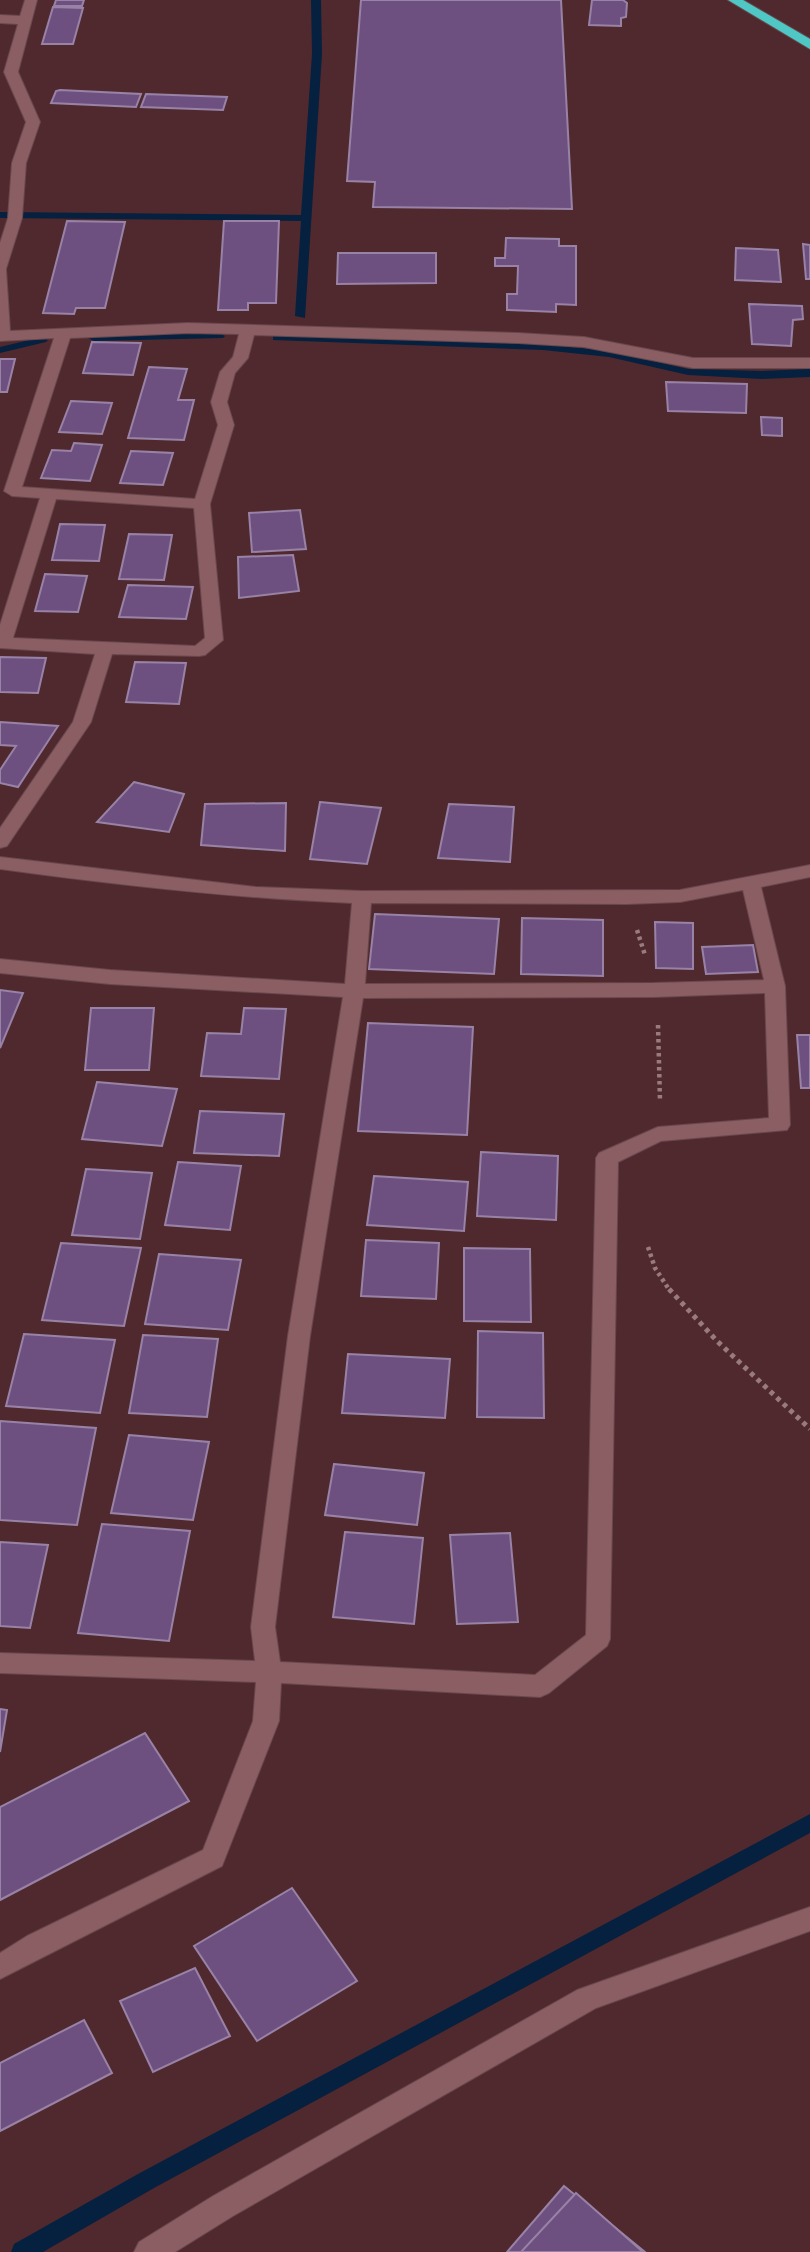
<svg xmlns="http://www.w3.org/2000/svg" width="810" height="2252" font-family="Lora,serif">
	<rect width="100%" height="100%" fill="#50292e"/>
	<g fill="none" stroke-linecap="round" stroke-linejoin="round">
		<g fill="#05213f" fill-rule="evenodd">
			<polygon points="311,0 321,0 322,54 305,318 295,316 301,221 0,218 0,212 301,215 312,54"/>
			<polygon points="219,333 225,336 223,338 94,341 88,338 94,335"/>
			<polygon points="277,335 543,344 609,351 688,369 762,371 810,369 810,377 762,379 688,375 609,357 543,350 273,340 273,336"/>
			<polygon points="42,337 48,340 46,342 0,353 0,347"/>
			<polygon points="810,1814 810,1833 154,2188 43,2252 11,2252 14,2244 138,2174"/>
		</g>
	</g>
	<g fill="#6e5080" stroke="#9882a6" stroke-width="2">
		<polygon points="56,0 84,0 82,6 54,6"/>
		<polygon points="361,0 561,0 572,209 373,207 375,182 347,181"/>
		<polygon points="592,0 623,0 627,3 626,17 621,18 621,26 589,25"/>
		<polygon points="53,7 83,8 73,44 42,44"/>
		<polygon points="60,90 141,94 136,107 51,103 56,91"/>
		<polygon points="146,94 227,97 223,110 141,107"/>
		<polygon points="67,221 125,222 105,308 76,308 74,314 43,313"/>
		<polygon points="224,221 279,221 276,303 248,303 248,310 218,310"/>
		<polygon points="506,238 559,239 559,246 576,246 576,305 556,304 556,312 507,310 507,294 517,294 518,266 495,266 495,258 505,258"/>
		<polygon points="803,244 810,245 810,279 806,279"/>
		<polygon points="736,248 778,250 781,282 735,280"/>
		<polygon points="338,253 436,253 436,283 337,284"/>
		<polygon points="749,304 802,306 803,319 793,320 791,346 752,344"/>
		<polygon points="92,342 141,343 133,375 83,373"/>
		<polygon points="0,359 15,359 7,392 0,392"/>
		<polygon points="149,367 187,369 178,400 194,400 184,440 128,438"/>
		<polygon points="666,382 747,384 746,413 668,411"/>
		<polygon points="71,401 112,403 102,434 59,432"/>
		<polygon points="761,417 782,418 782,436 762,435"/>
		<polygon points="74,443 102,445 90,481 41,478 52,450 71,451"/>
		<polygon points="131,451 173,453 163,485 120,483"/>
		<polygon points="300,510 306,549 252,552 249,513"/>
		<polygon points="60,524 105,525 99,561 52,560"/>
		<polygon points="129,534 172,535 164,580 119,579"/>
		<polygon points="293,555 299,591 239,598 238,557"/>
		<polygon points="45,574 87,576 78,612 35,611"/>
		<polygon points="128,585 193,587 186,619 119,617"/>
		<polygon points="0,657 46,658 38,693 0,692"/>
		<polygon points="135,662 186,663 179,704 126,702"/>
		<polygon points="0,722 58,726 18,787 0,783 0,770 16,746 0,745"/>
		<polygon points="134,782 184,794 169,832 97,822"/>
		<polygon points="320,802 381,808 367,864 310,859"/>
		<polygon points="286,803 285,851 201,845 205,804"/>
		<polygon points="449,804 514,807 510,862 438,858"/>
		<polygon points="375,914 499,919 494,974 369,969"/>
		<polygon points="522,918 603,920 603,976 521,974"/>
		<polygon points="655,922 693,923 693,969 656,968"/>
		<polygon points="753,945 758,972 706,974 702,947"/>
		<polygon points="0,990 23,993 0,1048"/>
		<polygon points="91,1008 154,1008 149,1070 85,1070"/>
		<polygon points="244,1008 286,1009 279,1079 201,1076 207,1033 241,1034"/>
		<polygon points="368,1023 473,1027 467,1135 358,1131"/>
		<polygon points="797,1035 810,1035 810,1088 801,1088"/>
		<polygon points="97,1082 177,1089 162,1146 82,1139"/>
		<polygon points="200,1111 284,1114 279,1156 194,1153"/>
		<polygon points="481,1152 558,1156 556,1220 477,1216"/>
		<polygon points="178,1162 241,1166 230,1230 165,1225"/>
		<polygon points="86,1169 152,1173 140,1239 72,1235"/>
		<polygon points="374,1176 468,1182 464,1231 367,1225"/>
		<polygon points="366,1240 439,1243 436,1299 361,1296"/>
		<polygon points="61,1243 141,1248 124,1326 42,1320"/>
		<polygon points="464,1248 530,1249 531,1322 464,1321"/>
		<polygon points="159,1254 241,1260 228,1330 145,1324"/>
		<polygon points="478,1331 543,1333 544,1418 477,1417"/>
		<polygon points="24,1334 115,1340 100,1413 6,1406"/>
		<polygon points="143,1335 218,1339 207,1417 129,1413"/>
		<polygon points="348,1354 450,1359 445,1418 342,1413"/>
		<polygon points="0,1421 96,1428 77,1525 0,1520"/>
		<polygon points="129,1435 209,1442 193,1520 111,1513"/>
		<polygon points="334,1464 424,1473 417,1525 325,1515"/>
		<polygon points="102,1524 190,1531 169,1641 78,1633"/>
		<polygon points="345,1532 423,1538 414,1624 333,1617"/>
		<polygon points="510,1533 518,1622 457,1624 450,1535"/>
		<polygon points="0,1542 48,1545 30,1628 0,1626"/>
		<polygon points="0,1709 7,1710 0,1752"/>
		<polygon points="145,1733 189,1801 0,1900 0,1807"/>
		<polygon points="292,1888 357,1981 257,2041 194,1946"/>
		<polygon points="195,1968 230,2036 153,2072 120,2001"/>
		<polygon points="84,2020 112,2073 0,2131 0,2063"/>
		<polygon points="564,2186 645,2252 507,2252"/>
		<polygon points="576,2193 643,2252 521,2252"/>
	</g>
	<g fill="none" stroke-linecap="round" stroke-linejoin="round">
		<g stroke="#68484d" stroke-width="2">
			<g id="street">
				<path d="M 25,0 L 37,0 L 18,72 L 40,122 L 26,163 L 22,218 L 6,269 L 10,331 L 188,323 L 518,333 L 584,337 L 693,358 L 810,358 L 810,368 L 693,368 L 584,347 L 518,343 L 254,335 L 248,358 L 235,373 L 227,402 L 234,425 L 210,504 L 223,640 L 205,655 L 199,656 L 112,654 L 91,722 L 7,846 L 0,848 L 0,828 L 73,722 L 95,654 L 0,648 L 0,625 L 40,498 L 12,496 L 4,491 L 54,338 L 0,341 L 0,243 L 8,218 L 12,163 L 26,122 L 4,72 L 18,24 L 0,23 L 0,15 L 20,16 ZM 188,333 L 239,334 L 233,357 L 220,372 L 211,402 L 218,425 L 195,499 L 22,487 L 70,338 ZM 56,499 L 194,508 L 205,638 L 195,646 L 13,638 Z"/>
				<path d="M 0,857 L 256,887 L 362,891 L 680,890 L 810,865 L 810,877 L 761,887 L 785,986 L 790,1125 L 787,1130 L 661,1141 L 618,1162 L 610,1639 L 607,1646 L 549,1693 L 540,1697 L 281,1683 L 279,1721 L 222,1866 L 0,1979 L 0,1953 L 27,1936 L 203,1850 L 253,1721 L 256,1682 L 0,1673 L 0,1653 L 255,1661 L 251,1627 L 288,1336 L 343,997 L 110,984 L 0,973 L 0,959 L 110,970 L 345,984 L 352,903 C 234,898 117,885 0,869 ZM 743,890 L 764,980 L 654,983 L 365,984 L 371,903 L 627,904 L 680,902 ZM 765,993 L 769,1118 L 658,1127 L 599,1153 L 596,1158 L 586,1635 L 535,1675 L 280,1662 L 275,1627 L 310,1336 L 363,998 L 654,997 Z"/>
				<polygon points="810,1907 810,1931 596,2008 233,2216 175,2252 134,2252 139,2242 213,2196 577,1990"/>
			</g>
		</g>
		<g stroke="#68484d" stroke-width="2">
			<polygon id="highway" points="728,0 743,0 810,39 810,49"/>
		</g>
		<g stroke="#997a7d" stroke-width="4.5" stroke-dasharray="3.5 3.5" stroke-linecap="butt">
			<polyline points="637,930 645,955"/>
			<polyline points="658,1025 660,1101"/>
			<polyline points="648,1247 655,1268 670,1291"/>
		</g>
		<polyline stroke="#997a7d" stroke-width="5" stroke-dasharray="4.5 4.5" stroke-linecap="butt" points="669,1289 717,1341 810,1429"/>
		<use href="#street" fill="#8a5e62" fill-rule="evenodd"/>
		<use href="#highway" fill="#4fc8c5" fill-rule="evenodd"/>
	</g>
</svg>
